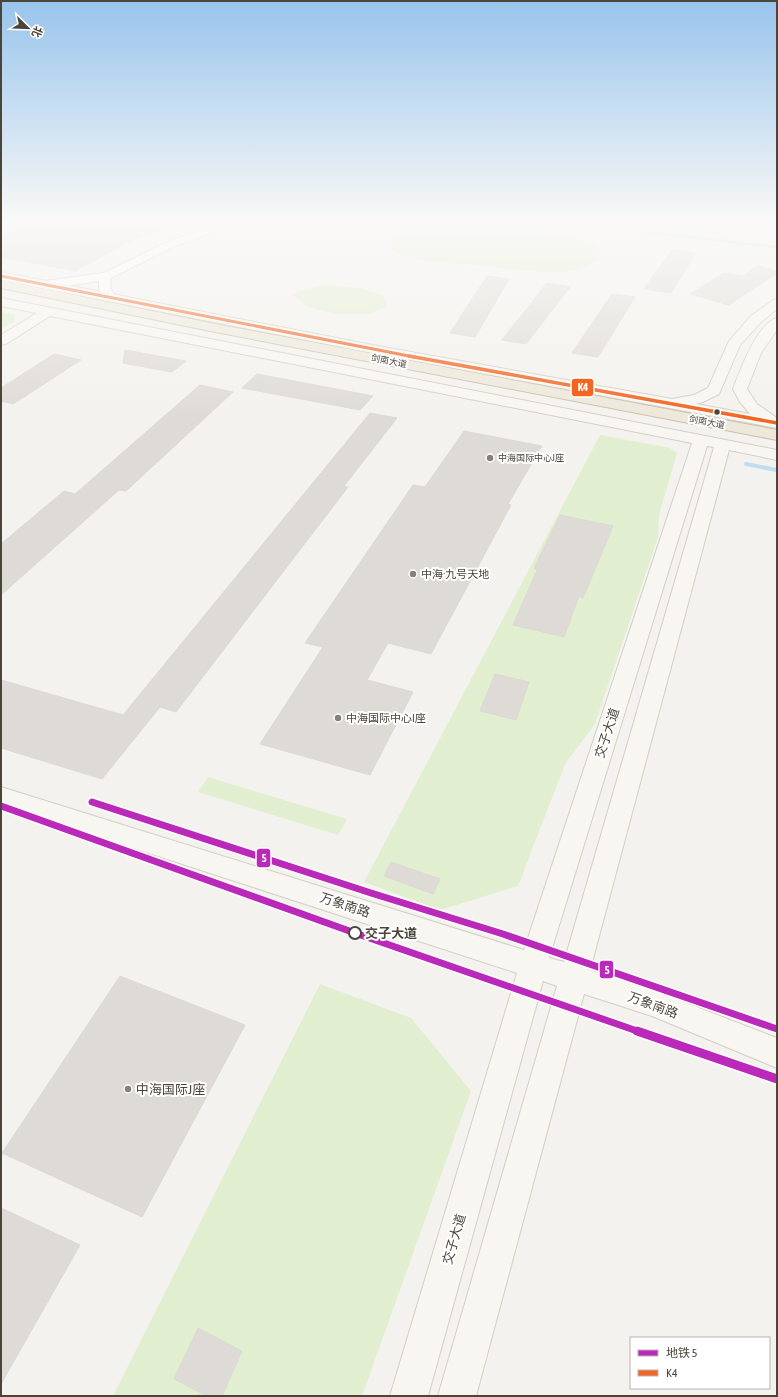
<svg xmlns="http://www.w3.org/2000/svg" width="778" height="1397" font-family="'Asap Condensed','Noto Sans SC',sans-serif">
	<rect width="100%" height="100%" fill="#f4f2ee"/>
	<g fill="#e1eecf">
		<polygon points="438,224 573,237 599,247 600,260 575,271 551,273 409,259 391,250 392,238 413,227"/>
		<polygon points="324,285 361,288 384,296 387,307 370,314 334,314 306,306 293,295 304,289"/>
		<polygon points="1,312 14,314 15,321 1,329"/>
		<polygon points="600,435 670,448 677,453 659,515 658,537 595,724 565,764 518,886 440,910 364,882"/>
		<polygon points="208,777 347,819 338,835 198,792"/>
		<polygon points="320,984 411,1018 471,1091 362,1396 113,1396"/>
	</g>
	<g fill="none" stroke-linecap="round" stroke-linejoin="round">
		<polyline stroke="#c0ddf1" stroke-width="3" points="577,224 777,247"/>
		<polyline stroke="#c0ddf1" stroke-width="4" points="746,464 777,470"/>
	</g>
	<g fill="#dedbd6" stroke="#dcd9d4">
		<polygon points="30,224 175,224 175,225 126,243 76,271 1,257 1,235"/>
		<polygon points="672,249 696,253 671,293 644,289"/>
		<polygon points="758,266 777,271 777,273 729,305 690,294 724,273 743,276"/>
		<polygon points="487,276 509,279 475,337 450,333"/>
		<polygon points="547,283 570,287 526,344 502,340"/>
		<polygon points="612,294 635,297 598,357 572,353"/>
		<polygon points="125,350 186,361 172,372 123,363"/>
		<polygon points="54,354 81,360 13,404 1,401 1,388"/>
		<polygon points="257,374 373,396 360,410 242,388"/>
		<polygon points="200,385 233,392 126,491 119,490 1,595 1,544 64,491 75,494"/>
		<polygon points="370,413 397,418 344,486 348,487 176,712 160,707 102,779 1,748 1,680 123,715"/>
		<polygon points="464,431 542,446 508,504 511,505 431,654 388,643 367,680 413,692 370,775 260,744 323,647 305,643 413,485 425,487"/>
		<polygon points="560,515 613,526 583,598 579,596 564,637 513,625 537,570 534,568"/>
		<polygon points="495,674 529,682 516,720 480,711"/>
		<polygon points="391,862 440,879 433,894 384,876"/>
		<polygon points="120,976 245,1025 142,1217 2,1153"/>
		<polygon points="1,1208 80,1245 1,1384"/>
		<polygon points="198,1328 242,1351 222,1396 207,1396 174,1379"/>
	</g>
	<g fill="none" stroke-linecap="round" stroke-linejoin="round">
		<g stroke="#d2d0cb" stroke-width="2">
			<polygon id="street" points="219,224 232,224 231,226 175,246 111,278 110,287 116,298 114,301 106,301 99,289 99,281 45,289 41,287 39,285 41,283 45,281 104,273 167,242"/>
		</g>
		<g stroke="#d3cfc5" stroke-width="2">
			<g id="secondary">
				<path d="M 1,272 L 367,344 L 672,399 L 694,395 L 708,388 L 729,341 L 751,316 L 773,300 L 777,299 L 777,309 L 761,322 L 740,345 L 719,394 L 703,402 L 696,404 L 750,414 L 740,402 L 733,389 C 740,371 757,323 777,318 L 777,330 L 761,353 L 747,389 L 757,404 L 777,418 L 777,428 L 367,352 L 1,280 Z"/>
				<path d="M 1,298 L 777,450 L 777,460 L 729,450 L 590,970 L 655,991 L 777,1038 L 777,1068 L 652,1016 L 584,994 L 476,1396 L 438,1396 L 557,986 L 543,981 L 428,1396 L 390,1396 L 517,973 L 1,805 L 1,787 L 524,950 L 692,443 L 50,316 L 6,344 L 1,345 L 1,335 L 37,313 L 1,306 ZM 707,446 L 714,447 L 564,962 L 549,958 Z"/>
			</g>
		</g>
		<g stroke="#ccbfa9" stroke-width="2">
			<polygon id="highway" points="1,280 210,323 777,430 777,440 210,331 1,288"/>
		</g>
		<use href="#street" fill="#fdfdfc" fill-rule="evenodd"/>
		<use href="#secondary" fill="#f7f6f1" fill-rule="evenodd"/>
		<use href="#highway" fill="#ede8db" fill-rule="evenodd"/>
		<g stroke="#fff" stroke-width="4.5">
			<polyline id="bus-1-far1" points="1,276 414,357"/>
		</g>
		<g stroke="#fff" stroke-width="5.5">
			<polyline id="bus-1" points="409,356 777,423"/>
		</g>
		<use href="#bus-1-far1" stroke="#f26522" stroke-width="3"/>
		<use href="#bus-1" stroke="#f26522" stroke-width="3.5"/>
		<g stroke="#fff" stroke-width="10">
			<g id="metro-1-far1">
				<polyline points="92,802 371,893 503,934 777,1029"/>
				<polyline points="1,806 355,933 640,1032"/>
			</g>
		</g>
		<g stroke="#fff" stroke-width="12">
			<polyline id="metro-1" points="637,1031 777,1079"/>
		</g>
		<use href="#metro-1-far1" stroke="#bb29bb" stroke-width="7"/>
		<use href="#metro-1" stroke="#bb29bb" stroke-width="9"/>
	</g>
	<linearGradient id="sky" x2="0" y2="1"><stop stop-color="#98c4ec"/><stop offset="0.53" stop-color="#faf9f7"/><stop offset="1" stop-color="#faf9f7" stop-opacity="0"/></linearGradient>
	<rect width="778" height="419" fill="url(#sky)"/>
	<circle fill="#4b4439" stroke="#fff" stroke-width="1.5" cx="717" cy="412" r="3.5"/>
	<g fill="#868178" stroke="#fff" stroke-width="1.5">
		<circle cx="490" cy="458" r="4"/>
		<circle cx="413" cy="574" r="4"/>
		<circle cx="338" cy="718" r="4"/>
		<circle cx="128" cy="1089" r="4"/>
	</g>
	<circle fill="#fff" stroke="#4b4439" stroke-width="2" cx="355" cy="933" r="6"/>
	<g text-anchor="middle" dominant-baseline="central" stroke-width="4" stroke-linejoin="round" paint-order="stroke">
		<g font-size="9" fill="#4b4439" stroke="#fff">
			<text transform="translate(389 361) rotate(11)">剑南大道</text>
			<text transform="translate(707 422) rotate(11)">剑南大道</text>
		</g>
		<g font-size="9" fill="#4b4439" stroke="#fff" text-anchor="start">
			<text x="498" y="458">中海国际中心J座</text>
		</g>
		<g font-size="11" fill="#4b4439" stroke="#fff" text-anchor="start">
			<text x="421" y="574">中海·九号天地</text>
			<text x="346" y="718">中海国际中心I座</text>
		</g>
		<g font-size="13" fill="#4b4439" stroke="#fff">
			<text transform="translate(607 733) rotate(-72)">交子大道</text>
			<text transform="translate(345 905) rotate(18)">万象南路</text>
			<text transform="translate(653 1005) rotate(20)">万象南路</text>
			<text transform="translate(454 1239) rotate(-74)">交子大道</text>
		</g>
		<g font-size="13" font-weight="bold" fill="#4b4439" stroke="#fff" text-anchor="start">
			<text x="365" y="933">交子大道</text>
		</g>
		<g font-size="13" fill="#4b4439" stroke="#fff" text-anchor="start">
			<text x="136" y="1089">中海国际J座</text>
		</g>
	</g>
	<g stroke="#fff" stroke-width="1.5">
		<rect x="571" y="378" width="23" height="19" rx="4" fill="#f26522"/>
		<rect x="256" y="848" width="15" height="20" rx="4" fill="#bb29bb"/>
		<rect x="599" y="960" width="15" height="19" rx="4" fill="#bb29bb"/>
	</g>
	<g font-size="11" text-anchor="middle" font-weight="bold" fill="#fff">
		<text x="583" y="391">K4</text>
		<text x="264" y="862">5</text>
		<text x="607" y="974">5</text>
	</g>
	<rect width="778" height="1397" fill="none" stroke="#4b4439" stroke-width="4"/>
	<rect x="630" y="1337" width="140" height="52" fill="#ffffff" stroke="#b7b4b0"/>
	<rect x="638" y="1350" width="20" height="6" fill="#bb29bb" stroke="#b7b4b0"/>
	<text x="666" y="1357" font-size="12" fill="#4b4439">地铁 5</text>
	<rect x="638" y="1370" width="20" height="6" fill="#f26522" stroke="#b7b4b0"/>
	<text x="666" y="1377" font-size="12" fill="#4b4439">K4</text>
	<g transform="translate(28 28) rotate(113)" stroke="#ffffff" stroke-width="3" paint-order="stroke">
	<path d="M0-3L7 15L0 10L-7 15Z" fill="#4b4439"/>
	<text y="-6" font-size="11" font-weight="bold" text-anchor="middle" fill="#4b4439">北</text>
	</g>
</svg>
